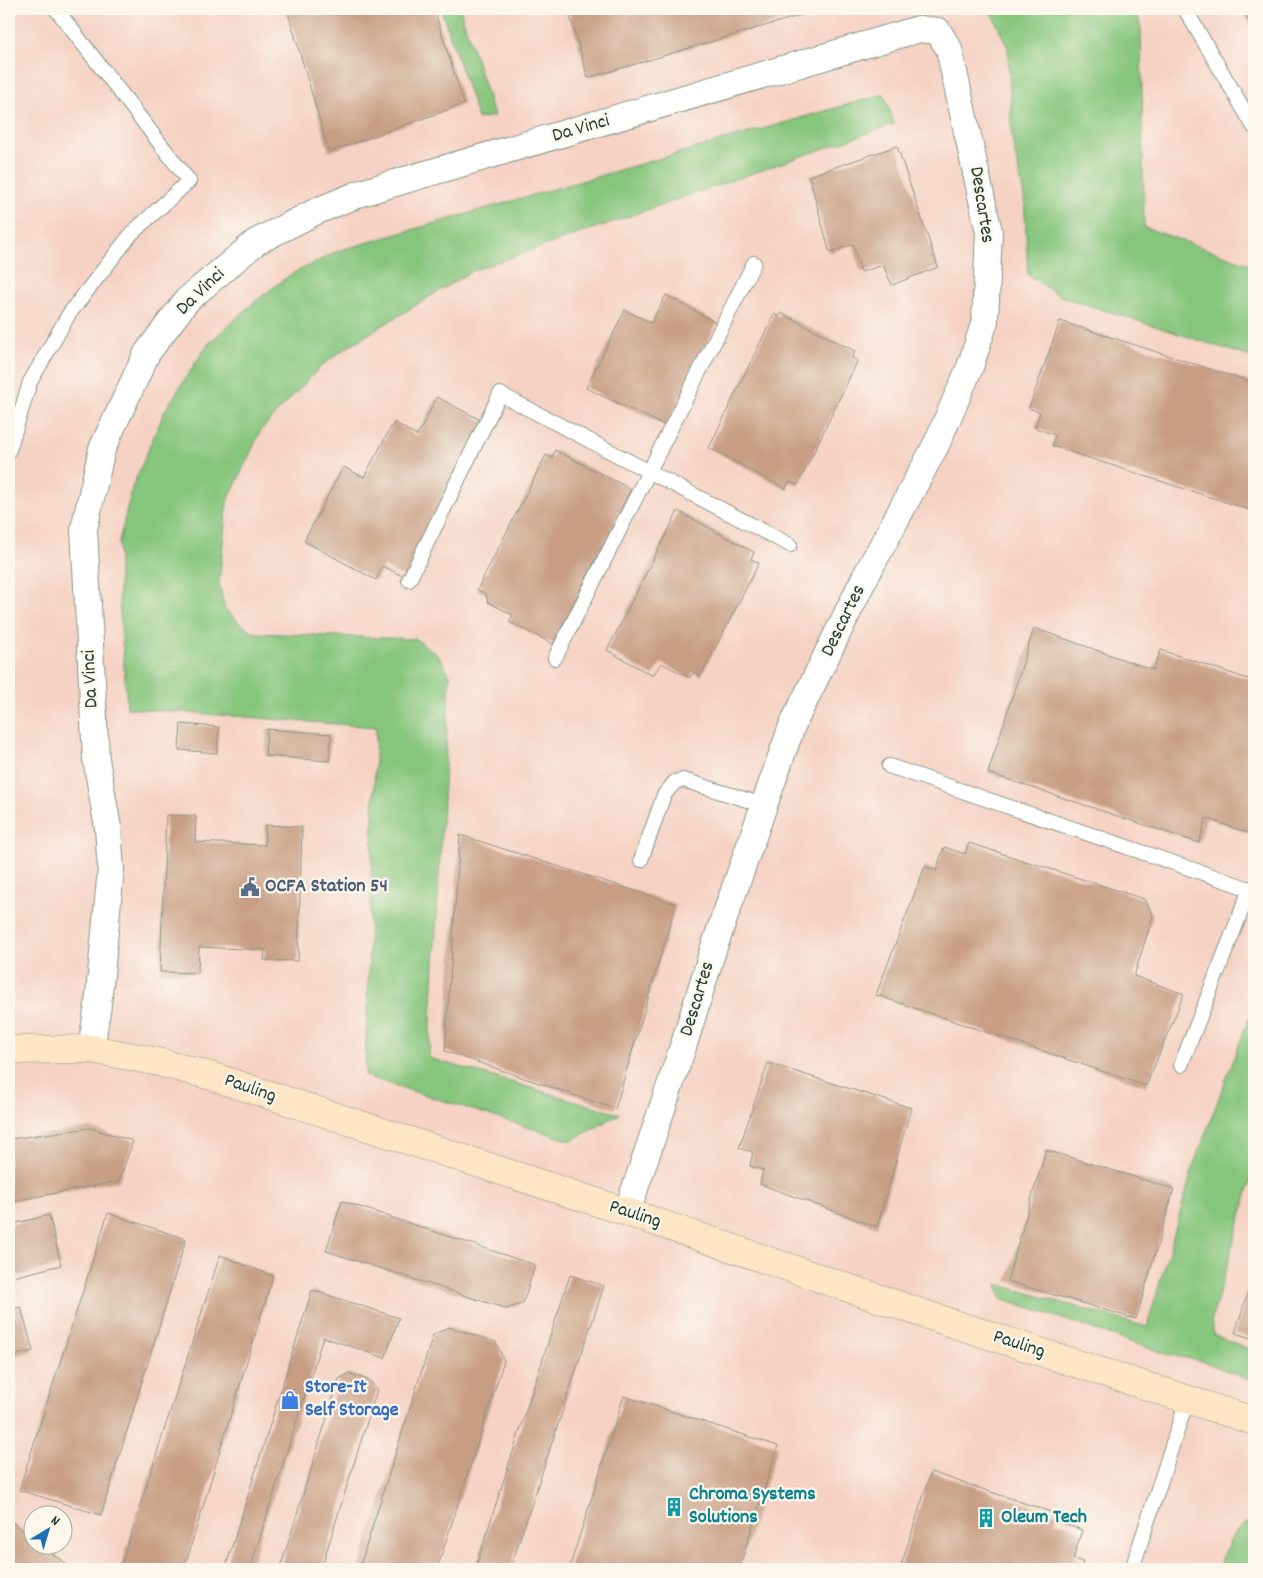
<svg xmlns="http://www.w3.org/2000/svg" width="1263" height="1578" font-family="Dekko,sans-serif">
	<rect width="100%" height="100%" fill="#fbf7ec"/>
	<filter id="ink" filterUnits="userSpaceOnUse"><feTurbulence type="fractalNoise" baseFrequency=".02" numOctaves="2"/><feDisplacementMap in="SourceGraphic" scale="10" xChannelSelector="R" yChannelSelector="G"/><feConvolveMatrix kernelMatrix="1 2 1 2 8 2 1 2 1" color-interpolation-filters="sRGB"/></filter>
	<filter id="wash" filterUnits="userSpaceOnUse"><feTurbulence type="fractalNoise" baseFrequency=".0096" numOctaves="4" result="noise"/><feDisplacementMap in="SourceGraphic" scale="20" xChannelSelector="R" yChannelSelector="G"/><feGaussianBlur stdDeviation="1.12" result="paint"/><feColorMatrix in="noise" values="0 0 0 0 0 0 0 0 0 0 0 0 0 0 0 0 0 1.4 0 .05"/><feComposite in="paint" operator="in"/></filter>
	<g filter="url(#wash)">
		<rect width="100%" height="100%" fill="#f2edd8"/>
		<path fill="#f5d2c3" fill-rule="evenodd" d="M 9,9 L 1254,9 L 1254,1569 L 9,1569 ZM 32,1516 L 62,1516 L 62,1546 L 32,1546 Z"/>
		<g fill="#85c57c" stroke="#528158">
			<polygon points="441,9 460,9 494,116 478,119"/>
			<polygon points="986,9 1136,9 1141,28 1144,227 1254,266 1254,358 1060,296 1028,275 1024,196 1012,139 1008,48 993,16"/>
			<polygon points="884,94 894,124 472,271 349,346 321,366 261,430 227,503 219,584 225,609 241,624 256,633 416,639 439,656 450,675 429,1058 620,1114 571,1141 365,1076 376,727 127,708 119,598 119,542 132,488 165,410 207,345 254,302 290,275 338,251"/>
			<polygon points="1254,1005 1254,1170 1211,1322 1214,1335 1254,1351 1254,1382 1205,1362 1166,1354 1001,1298 997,1284 1147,1327 1195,1161"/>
			<polygon points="1254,1519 1254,1569 1217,1569 1235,1531"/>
		</g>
		<g id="blocks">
			<g fill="#c79e84">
				<polygon points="287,9 434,9 464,104 329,152"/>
				<polygon points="568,9 811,9 812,12 588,78"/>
				<polygon points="1241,9 1254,9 1254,29"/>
				<polygon points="897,146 938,267 892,285 883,265 861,272 853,244 830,253 809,176"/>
				<polygon points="9,177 15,182 9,190"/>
				<polygon points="666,295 717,323 666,426 586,388 625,310 651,323"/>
				<polygon points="781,313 855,351 852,358 858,360 798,485 789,482 786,489 709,448 774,314 779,317"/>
				<polygon points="1060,321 1254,383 1254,491 1250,510 1052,446 1055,435 1035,428 1040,412 1029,408"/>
				<polygon points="437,397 486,423 406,578 383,566 376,580 304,541 343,467 364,477 394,422 417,436"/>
				<polygon points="555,450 631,489 553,644 509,622 513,615 488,602 486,594 477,590 546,455 552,458"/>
				<polygon points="678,511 754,552 751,559 759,563 701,676 694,672 690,678 661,663 653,676 607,650"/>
				<polygon points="1034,628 1153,670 1161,650 1254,681 1254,835 1206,818 1199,843 988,773"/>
				<polygon points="181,724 219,727 217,753 179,750"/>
				<polygon points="267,729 331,734 329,761 265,756"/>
				<polygon points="166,815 196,816 195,842 265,845 265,825 302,827 298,961 264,960 265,950 199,947 198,973 160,972"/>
				<polygon points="460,835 676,904 615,1109 445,1051"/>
				<polygon points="969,843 1144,899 1153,916 1134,976 1184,994 1146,1086 876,995 925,866 936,871 944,847 965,854"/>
				<polygon points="768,1063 911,1108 877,1227 760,1184 763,1170 750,1166 753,1152 739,1148"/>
				<polygon points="90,1128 133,1141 119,1181 9,1202 9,1139"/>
				<polygon points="1046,1150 1174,1189 1136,1319 1007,1281"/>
				<polygon points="342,1201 535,1265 523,1303 507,1309 326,1251"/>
				<polygon points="108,1213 186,1239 101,1515 19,1490"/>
				<polygon points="49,1215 61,1265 9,1278 9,1225"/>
				<polygon points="220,1255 273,1276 184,1569 120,1569"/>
				<polygon points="1254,1273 1254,1339 1235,1333"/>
				<polygon points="570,1275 604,1286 510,1569 475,1569"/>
				<polygon points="312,1290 399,1318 385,1358 323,1337 250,1569 225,1569"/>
				<polygon points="21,1307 33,1351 9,1357 9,1310"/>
				<polygon points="449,1327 496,1342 504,1361 437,1569 359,1569 433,1335"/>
				<polygon points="349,1373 370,1381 377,1390 321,1569 280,1569 339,1379"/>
				<polygon points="624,1396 778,1446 739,1569 569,1569"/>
				<polygon points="931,1472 1057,1514 1055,1521 1082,1530 1073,1559 1083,1562 1081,1569 900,1569"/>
				<polygon points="9,1520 32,1538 32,1546 42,1546 73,1569 9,1569"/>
			</g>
		</g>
	</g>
	<g filter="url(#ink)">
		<use href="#blocks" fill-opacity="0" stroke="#889586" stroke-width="1"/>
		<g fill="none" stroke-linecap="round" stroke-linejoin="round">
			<g stroke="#889586" stroke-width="16">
				<g id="lane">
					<polyline points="1185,9 1254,127"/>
					<polyline points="9,450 30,382 69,314 132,233 189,181 56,9"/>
					<polyline points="409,580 500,394 790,545"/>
					<polyline points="555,658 754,263"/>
					<polyline points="889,766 1250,889 1181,1065"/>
					<polyline points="641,860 664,795 675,782 683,780 763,805"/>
					<polyline points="1132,1569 1187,1400"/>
					<polyline points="1254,1569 1254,1567"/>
				</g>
			</g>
			<g stroke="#889586" stroke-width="28">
				<polyline id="street" points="91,1049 98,1005 111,869 108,828 96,759 84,529 102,449 147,353 187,300 256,242 317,211 361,193 919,29 938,31 949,49 989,232 985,321 970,367 936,445 863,581 792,726 713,950 684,1044 627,1212"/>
			</g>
			<g stroke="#889586" stroke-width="29">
				<polyline id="secondary" points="9,1050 91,1049 154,1061 211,1076 627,1212 936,1318 1254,1421"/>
			</g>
			<use href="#lane" stroke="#fff" stroke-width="14"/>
			<use href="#street" stroke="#fff" stroke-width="26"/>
			<use href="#secondary" stroke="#fde5c5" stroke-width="28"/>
		</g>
	</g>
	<defs>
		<g id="civic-bare" transform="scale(1.5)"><path d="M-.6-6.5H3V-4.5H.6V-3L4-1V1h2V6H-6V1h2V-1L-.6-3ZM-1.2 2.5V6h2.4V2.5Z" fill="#5c6f8a" stroke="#fbf7ec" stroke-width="2.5" paint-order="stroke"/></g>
		<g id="shop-bare" transform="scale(1.5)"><path d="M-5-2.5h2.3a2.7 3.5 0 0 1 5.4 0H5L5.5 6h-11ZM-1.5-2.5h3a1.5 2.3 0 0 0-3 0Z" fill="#3f7fe0" stroke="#fbf7ec" stroke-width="2.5" paint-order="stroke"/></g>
		<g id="building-bare" transform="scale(1.5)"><path d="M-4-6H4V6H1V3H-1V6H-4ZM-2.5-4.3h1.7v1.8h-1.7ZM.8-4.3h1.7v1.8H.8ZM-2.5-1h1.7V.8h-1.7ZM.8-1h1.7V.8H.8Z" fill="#0f9aa8" stroke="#fbf7ec" stroke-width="2.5" paint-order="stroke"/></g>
	</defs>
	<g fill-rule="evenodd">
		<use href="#civic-bare" x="250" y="887"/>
		<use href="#shop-bare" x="290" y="1400"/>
		<use href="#building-bare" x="674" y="1507"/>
		<use href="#building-bare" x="986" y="1518"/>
	</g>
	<g text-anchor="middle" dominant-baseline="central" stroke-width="4.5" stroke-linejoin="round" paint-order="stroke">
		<g font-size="20" fill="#1f3d34" stroke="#fbf7ec">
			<text transform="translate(581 129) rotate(-16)">Da Vinci</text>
			<text transform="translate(981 205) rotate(81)">Descartes</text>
			<text transform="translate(201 292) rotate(-44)">Da Vinci</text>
			<text transform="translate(844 621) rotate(-64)">Descartes</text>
			<text transform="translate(91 679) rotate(-93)">Da Vinci</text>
			<text transform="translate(698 999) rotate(-73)">Descartes</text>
			<text transform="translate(250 1089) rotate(19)">Pauling</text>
			<text transform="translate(635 1215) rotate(18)">Pauling</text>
			<text transform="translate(1019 1345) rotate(18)">Pauling</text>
		</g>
		<g font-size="20" font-weight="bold" fill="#4e5e75" stroke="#fbf7ec" text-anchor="start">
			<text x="265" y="887">OCFA Station 54</text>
		</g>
		<g font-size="20" font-weight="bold" fill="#366cbe" stroke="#fbf7ec" text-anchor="start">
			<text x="305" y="1388">Store-It<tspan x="305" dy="23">Self Storage</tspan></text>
		</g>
		<g font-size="20" font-weight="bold" fill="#0d838f" stroke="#fbf7ec" text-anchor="start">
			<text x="689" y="1495">Chroma Systems<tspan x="689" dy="23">Solutions</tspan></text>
			<text x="1001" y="1518">Oleum Tech</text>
		</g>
	</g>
	<rect width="1263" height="1578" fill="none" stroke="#fbf7ec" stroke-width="30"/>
	<g transform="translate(48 1530) rotate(38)"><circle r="24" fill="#fbf7ec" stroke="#a3ada2"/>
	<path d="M0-4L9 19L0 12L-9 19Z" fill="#1f6fb2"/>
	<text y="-8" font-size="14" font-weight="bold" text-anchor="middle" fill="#1f3d34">N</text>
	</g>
</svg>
